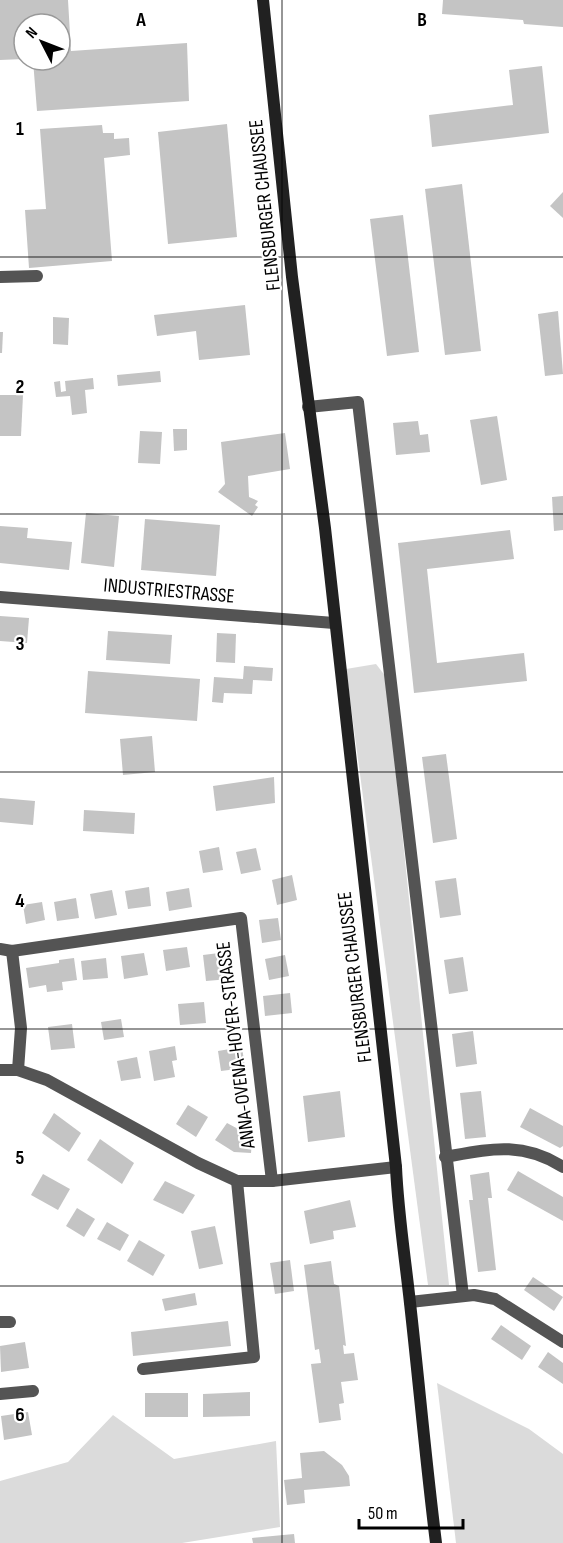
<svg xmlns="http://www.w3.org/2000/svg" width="563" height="1543" font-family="'Sofia Sans Condensed',sans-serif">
	<rect width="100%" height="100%" fill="#fff"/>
	<g fill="#dbdbdb">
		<polygon points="376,664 386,677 449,1285 428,1285 346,669"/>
		<polygon points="437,1383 529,1429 563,1454 563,1543 456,1543"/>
		<polygon points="113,1415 174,1459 276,1441 280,1527 182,1543 0,1543 0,1481 68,1462"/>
	</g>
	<g fill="#c4c4c4">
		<polygon points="0,0 68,0 71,51 187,43 189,101 37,111 33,60 60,60 60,24 24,24 24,59 0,60"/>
		<polygon points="443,0 563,0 563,27 524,24 523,20 442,14"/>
		<polygon points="542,66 549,133 432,147 429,115 513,105 509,70"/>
		<polygon points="227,124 237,237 168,244 158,132"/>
		<polygon points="102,125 103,133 114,133 114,139 129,138 130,155 104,158 112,261 29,268 25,210 46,209 40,129"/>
		<polygon points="462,184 481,351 445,355 425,189"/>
		<polygon points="563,192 563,218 550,206"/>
		<polygon points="403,215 419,352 387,356 370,219"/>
		<polygon points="245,305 250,355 199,360 196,331 157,336 154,315"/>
		<polygon points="558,311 563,374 545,376 538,314"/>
		<polygon points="53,317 69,318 68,345 53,344"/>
		<polygon points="0,332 3,332 2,353 0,353"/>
		<polygon points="160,371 161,382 118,386 117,375"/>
		<polygon points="93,378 94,389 85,390 87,413 72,415 70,396 56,397 54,382 60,381 61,392 66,391 65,381"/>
		<polygon points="0,395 23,395 21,436 0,436"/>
		<polygon points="497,416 507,480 481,485 470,420"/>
		<polygon points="418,421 420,435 428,434 430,452 396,455 393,423"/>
		<polygon points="173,429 187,429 187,450 174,451"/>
		<polygon points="140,431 162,432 160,464 138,463"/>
		<polygon points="285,433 290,469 248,476 249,497 258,501 255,505 258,507 252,516 218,492 225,484 221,442"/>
		<polygon points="563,496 563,530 554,531 552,497"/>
		<polygon points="86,513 119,516 114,567 81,563"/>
		<polygon points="145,519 220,525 216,576 141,570"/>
		<polygon points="0,526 28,528 27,538 72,542 69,570 0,563"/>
		<polygon points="510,530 514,559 427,569 437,663 524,653 527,681 414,693 398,543"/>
		<polygon points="0,616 29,618 27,643 0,641"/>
		<polygon points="108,631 172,635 170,664 106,660"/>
		<polygon points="217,633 236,634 235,663 216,662"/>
		<polygon points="244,666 273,668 272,681 253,680 252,694 224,693 223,703 212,702 214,677 243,679"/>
		<polygon points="88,671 200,679 197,721 85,713"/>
		<polygon points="152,736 155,772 123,775 120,739"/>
		<polygon points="446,754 457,839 433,843 422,757"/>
		<polygon points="274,777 275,803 216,811 213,786"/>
		<polygon points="0,798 35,801 33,825 0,822"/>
		<polygon points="84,810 135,813 134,834 83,831"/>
		<polygon points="219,847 223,870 203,873 199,851"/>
		<polygon points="256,848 261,870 241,874 236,852"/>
		<polygon points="292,875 297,900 277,905 272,880"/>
		<polygon points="456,878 461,915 440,918 435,881"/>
		<polygon points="149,887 151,906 128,909 125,891"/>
		<polygon points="189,888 192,907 169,911 166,892"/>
		<polygon points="112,890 117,915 95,919 90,894"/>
		<polygon points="76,898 79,918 57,921 54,902"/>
		<polygon points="42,902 45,920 26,924 23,905"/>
		<polygon points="278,918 281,940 262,943 259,920"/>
		<polygon points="187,947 190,967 166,971 163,950"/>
		<polygon points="227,952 230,979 206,981 203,955"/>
		<polygon points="144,953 148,975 124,979 121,956"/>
		<polygon points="285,955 289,976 269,980 265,959"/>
		<polygon points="463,957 468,991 449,994 444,960"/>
		<polygon points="74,958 77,980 62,982 63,990 47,992 46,985 29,988 26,968 59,963 59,960"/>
		<polygon points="106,958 108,978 83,980 81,961"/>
		<polygon points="290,993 292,1013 265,1016 263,996"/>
		<polygon points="204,1002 206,1023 180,1025 178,1004"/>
		<polygon points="121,1019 124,1037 104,1040 101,1022"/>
		<polygon points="72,1024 75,1048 51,1050 48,1027"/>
		<polygon points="473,1031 477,1064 456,1067 452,1034"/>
		<polygon points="175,1046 177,1060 172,1061 175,1077 154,1081 149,1051"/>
		<polygon points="242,1047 245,1068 221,1071 218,1051"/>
		<polygon points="137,1057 141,1078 121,1081 117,1061"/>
		<polygon points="340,1091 345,1137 308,1142 303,1096"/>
		<polygon points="481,1091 486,1137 465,1139 460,1093"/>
		<polygon points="188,1105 208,1117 196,1137 176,1124"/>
		<polygon points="530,1108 563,1126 563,1146 560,1148 520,1127"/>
		<polygon points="54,1113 81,1133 69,1152 42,1133"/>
		<polygon points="227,1123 240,1130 253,1131 251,1153 234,1152 215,1140"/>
		<polygon points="100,1139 134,1163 122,1184 87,1160"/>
		<polygon points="518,1171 563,1197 563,1221 507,1190"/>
		<polygon points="489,1172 492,1198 488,1198 496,1270 478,1272 469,1200 473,1200 470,1175"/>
		<polygon points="43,1174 70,1189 58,1210 31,1195"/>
		<polygon points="165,1181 195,1195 183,1214 153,1200"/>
		<polygon points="350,1200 356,1227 333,1231 334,1239 310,1244 304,1211"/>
		<polygon points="77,1208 95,1219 84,1237 66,1226"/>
		<polygon points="107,1222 129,1235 120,1251 97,1239"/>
		<polygon points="215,1226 223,1264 199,1269 191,1231"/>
		<polygon points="139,1240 165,1255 153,1276 127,1261"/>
		<polygon points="290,1260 294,1291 275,1294 270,1263"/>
		<polygon points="331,1261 334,1284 339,1286 346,1346 343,1345 344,1354 354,1353 358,1380 341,1382 344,1403 339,1404 341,1420 319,1423 311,1364 321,1363 319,1349 315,1350 304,1265"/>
		<polygon points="533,1277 563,1297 554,1311 524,1290"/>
		<polygon points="195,1293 197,1305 165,1311 162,1299"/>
		<polygon points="228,1321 231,1346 133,1356 131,1332"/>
		<polygon points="501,1325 531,1346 522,1360 491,1339"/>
		<polygon points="25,1342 29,1368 1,1372 0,1346"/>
		<polygon points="548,1352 563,1363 563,1384 538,1367"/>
		<polygon points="250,1392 250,1416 203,1417 203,1394"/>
		<rect x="145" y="1393" width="43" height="24"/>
		<polygon points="28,1412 32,1435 4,1440 1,1416"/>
		<polygon points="324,1451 342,1465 349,1476 350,1486 304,1490 305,1503 287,1505 284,1480 302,1478 300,1453"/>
		<polygon points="294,1534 295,1543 253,1543 252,1538"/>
	</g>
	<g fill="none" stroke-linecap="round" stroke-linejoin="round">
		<g stroke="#545454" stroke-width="12">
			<polyline points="0,277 37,276"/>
			<polyline points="308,407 358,402 463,1296"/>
			<polyline points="0,597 334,623"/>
			<polyline points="0,949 12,951 241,918 272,1181"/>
			<polyline points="12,951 21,1028 18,1070"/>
			<polyline points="0,1070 18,1070 47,1080 198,1163 237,1181 272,1181 396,1167"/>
			<path d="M 445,1157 C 490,1149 522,1141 563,1167"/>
			<polyline points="410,1302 474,1295 495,1299 563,1342"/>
			<polyline points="0,1322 10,1322"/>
			<polyline points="143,1369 254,1357 237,1181"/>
			<polyline points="0,1394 33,1391"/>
		</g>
		<path stroke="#212121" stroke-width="12" d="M 263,0 L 292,277 L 325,528 L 396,1167 C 398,1213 405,1257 410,1303 C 419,1383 426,1463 436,1543"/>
	</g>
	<path fill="none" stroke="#000" stroke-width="1.5" stroke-opacity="0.55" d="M 282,0 L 282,1543M 0,257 L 563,257M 0,514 L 563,514M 0,772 L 563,772M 0,1029 L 563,1029M 0,1286 L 563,1286"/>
	<g text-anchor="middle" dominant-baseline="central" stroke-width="4.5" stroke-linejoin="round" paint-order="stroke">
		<g font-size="20" fill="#000" stroke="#fff">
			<text transform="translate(265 205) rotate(-96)">FLENSBURGER CHAUSSEE</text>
			<text transform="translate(169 591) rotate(5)">INDUSTRIESTRASSE</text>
			<text transform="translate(355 977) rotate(-97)">FLENSBURGER CHAUSSEE</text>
			<text transform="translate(236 1045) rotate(-97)">ANNA-OVENA-HOYER-STRASSE</text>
		</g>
	</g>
	<g font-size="20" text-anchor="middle" font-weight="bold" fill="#000" stroke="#fff" stroke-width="4.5" stroke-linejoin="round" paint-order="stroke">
		<text x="141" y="26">A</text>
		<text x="422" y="26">B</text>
		<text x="20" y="135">1</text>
		<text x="20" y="393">2</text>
		<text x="20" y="650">3</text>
		<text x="20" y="907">4</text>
		<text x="20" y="1164">5</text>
		<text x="20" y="1421">6</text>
	</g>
	<g transform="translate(42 42) rotate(312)"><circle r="28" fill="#ffffff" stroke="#999999" stroke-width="1.5"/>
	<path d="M0-4.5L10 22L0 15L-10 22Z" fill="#000000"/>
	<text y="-9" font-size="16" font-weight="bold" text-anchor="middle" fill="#000000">N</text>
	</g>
	<path d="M359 1519v9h104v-9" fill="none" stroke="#000000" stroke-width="3"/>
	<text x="368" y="1519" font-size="18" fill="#000000" stroke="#ffffff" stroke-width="4.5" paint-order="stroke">50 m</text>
</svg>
